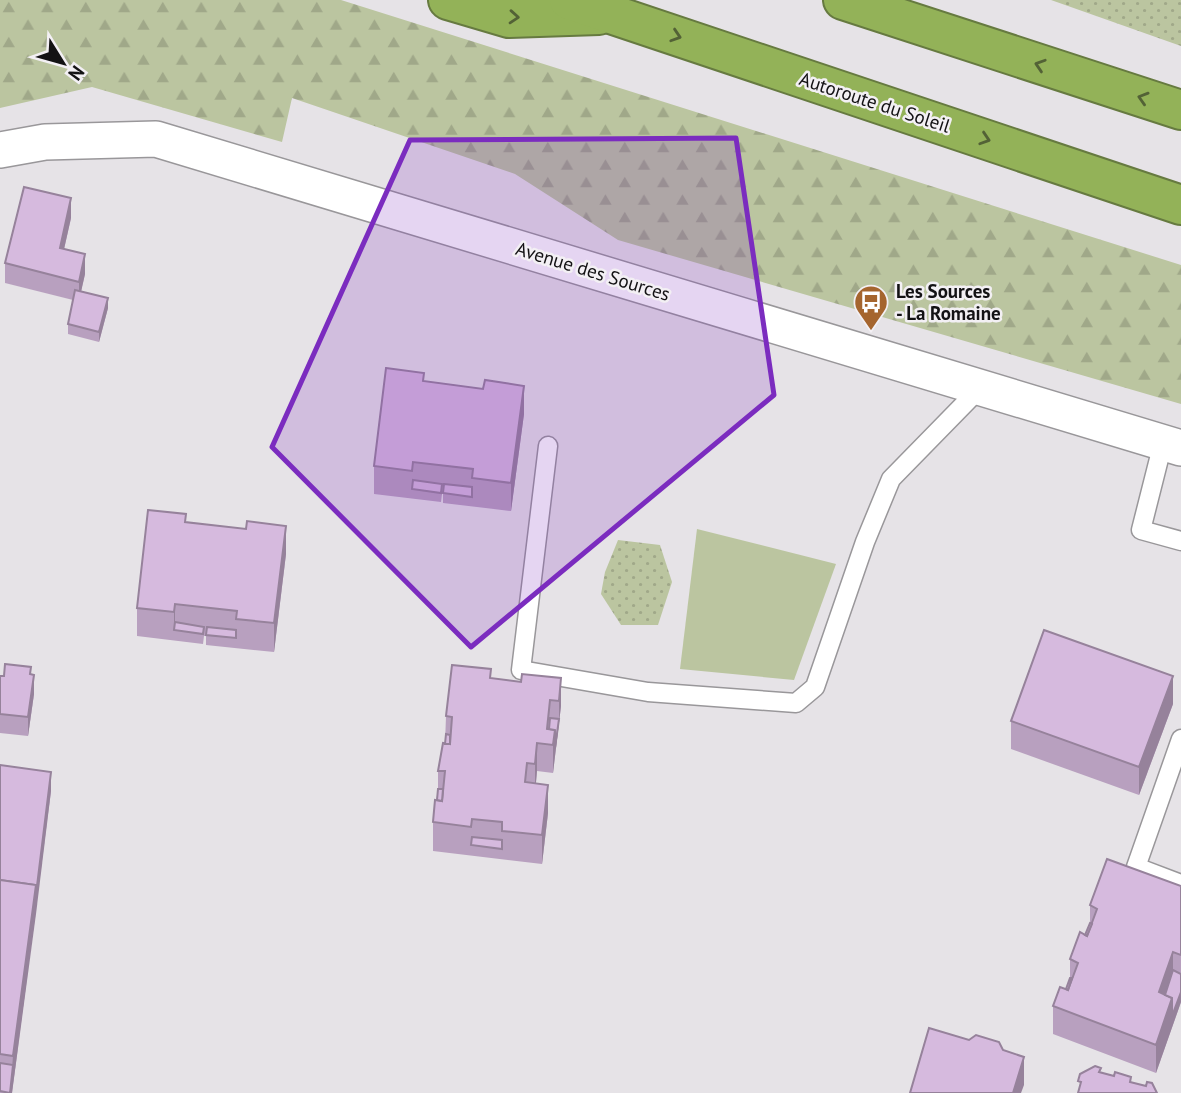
<svg xmlns="http://www.w3.org/2000/svg" width="1181" height="1093" font-family="'PT Sans',sans-serif">
	<defs>
		<pattern id="grass-dots" width="8" height="8" patternUnits="userSpaceOnUse" patternTransform="scale(1.75)"><rect width="8" height="8" fill="#bbc5a0"/><path d="M2 2h.1M6 6h.1" fill="none" stroke="#a0a889" stroke-width="1.8" stroke-linecap="round"/></pattern>
		<pattern id="forest-firs" width="22" height="20" patternUnits="userSpaceOnUse" patternTransform="scale(1.75)"><rect width="22" height="20" fill="#bbc5a0"/><path d="M5 1l3.5 6h-7zM16 11l3.5 6h-7z" fill="#a0a889"/></pattern>
	</defs>
	<rect width="100%" height="100%" fill="#e6e3e7"/>
	<g fill="url(#grass-dots)">
		<polygon points="1051,0 1181,0 1181,46"/>
		<polygon points="618,540 660,545 672,582 658,625 621,625 601,594 605,572"/>
	</g>
	<polygon fill="url(#forest-firs)" points="0,0 341,0 1181,265 1181,404 618,240 515,174 292,98 282,142 92,87 0,108"/>
	<polygon fill="#bbc5a0" points="697,529 836,564 794,680 680,669"/>
	<g fill="none" stroke-linecap="round" stroke-linejoin="round">
		<g stroke="#99979a" stroke-width="21">
			<g id="lane">
				<polyline points="1163,443 1141,530 1181,541"/>
				<polyline points="548,446 521,670 648,692 796,703 815,687 865,542 891,479 981,387"/>
				<polyline points="1181,739 1136,867 1181,884"/>
			</g>
		</g>
		<g stroke="#99979a" stroke-width="38">
			<polyline id="street" points="0,150 45,142 156,139 1181,448"/>
		</g>
		<g stroke="#667a40" stroke-width="42">
			<g id="highway">
				<polyline points="448,0 509,18 599,15"/>
				<polyline points="569,0 1181,205"/>
				<polyline points="843,0 1181,110"/>
			</g>
		</g>
		<use href="#lane" stroke="#fff" stroke-width="18"/>
		<use href="#street" stroke="#fff" stroke-width="35"/>
		<use href="#highway" stroke="#93b258" stroke-width="38"/>
	</g>
	<g fill="#b8a0bf">
		<polygon points="71,218 64,249 85,274 81,291 108,308 99,342 68,334 68,324 73,300 5,283 5,263"/>
		<polygon points="424,381 524,414 511,511 443,503 443,494 442,494 441,502 374,494 374,466"/>
		<polygon points="186,522 286,554 274,652 206,645 206,636 204,636 203,644 137,636 137,608"/>
		<polygon points="31,674 34,694 28,736 0,733 0,676"/>
		<polygon points="491,678 521,682 561,678 561,706 553,773 537,771 536,783 548,813 542,864 433,851 433,822 438,789 438,771 445,744 446,716"/>
		<polygon points="1173,704 1139,795 1011,749 1011,721"/>
		<polygon points="0,765 51,791 12,1093 0,1093"/>
		<polygon points="1181,886 1181,1002 1156,1073 1053,1034 1053,1006 1066,989 1070,978 1070,959 1085,935 1090,923 1090,905"/>
	</g>
	<g fill="#96829b">
		<polygon points="71,198 71,218 60,267 60,248"/>
		<polygon points="85,254 85,274 79,301 79,282"/>
		<polygon points="108,298 108,308 99,342 99,332"/>
		<polygon points="524,386 524,414 511,511 511,483"/>
		<polygon points="286,526 286,554 274,652 274,623"/>
		<polygon points="175,604 175,630 174,630 174,612"/>
		<polygon points="34,675 34,694 28,736 28,717"/>
		<polygon points="1173,676 1173,704 1139,795 1139,767"/>
		<polygon points="561,678 561,706 553,773 553,745 555,730 559,719 559,701"/>
		<polygon points="537,743 537,771 535,792 535,764"/>
		<polygon points="51,772 51,791 36,914 12,1093 10,1093 13,1056"/>
		<polygon points="548,785 548,813 542,864 542,835"/>
		<polygon points="1173,952 1173,980 1162,1012 1159,992"/>
		<polygon points="1181,992 1181,1002 1156,1073 1156,1045 1172,998"/>
		<polygon points="1024,1057 1024,1085 1021,1093 1013,1093"/>
	</g>
	<g fill="#d6bade" stroke="#96829b" stroke-width="2">
		<polygon points="24,187 71,198 60,248 85,254 79,282 5,263"/>
		<polygon points="75,290 108,298 99,332 68,324"/>
		<polygon points="386,368 424,373 423,381 483,389 485,380 524,386 511,483 472,478 473,469 413,462 412,471 374,466"/>
		<polygon points="413,480 442,484 441,493 412,489"/>
		<polygon points="444,484 472,487 472,497 443,493"/>
		<polygon points="148,510 186,514 185,522 246,529 247,521 286,526 274,623 236,619 237,611 175,604 174,612 137,608"/>
		<polygon points="175,622 204,627 203,634 174,630"/>
		<polygon points="207,627 236,630 236,638 206,635"/>
		<polygon points="1044,630 1173,676 1139,767 1011,721"/>
		<polygon points="5,664 31,667 30,674 34,675 28,717 0,714 0,676 4,676"/>
		<polygon points="452,665 491,669 490,678 521,682 522,674 561,678 559,701 550,700 547,729 555,730 553,745 537,743 535,764 527,763 525,782 548,785 542,835 502,831 502,822 472,819 471,827 433,822 435,800 442,801 445,771 438,771 443,743 450,744 452,717 446,716"/>
		<polygon points="550,718 559,719 555,748 555,730 549,729"/>
		<polygon points="446,734 450,735 450,744 445,744"/>
		<polygon points="0,765 51,772 36,894 36,885 0,880"/>
		<polygon points="438,789 443,789 442,801 437,800"/>
		<polygon points="472,837 502,840 502,849 471,845"/>
		<polygon points="1107,859 1181,886 1181,955 1173,952 1159,992 1172,998 1156,1045 1053,1006 1060,987 1068,990 1078,963 1070,959 1080,932 1087,936 1097,909 1090,905"/>
		<polygon points="0,880 36,885 13,1056 0,1054"/>
		<polygon points="1090,923 1092,924 1087,936 1085,935"/>
		<polygon points="1173,970 1181,974 1181,992 1172,1016 1172,998 1165,995"/>
		<polygon points="1070,978 1072,978 1068,990 1066,989"/>
		<polygon points="929,1028 969,1040 976,1035 999,1042 1003,1050 1024,1057 1013,1093 910,1093"/>
		<polygon points="0,1063 13,1065 10,1093 0,1091"/>
		<polygon points="1095,1066 1101,1068 1099,1072 1114,1076 1115,1072 1131,1077 1130,1082 1146,1086 1147,1082 1152,1083 1157,1093 1078,1093 1081,1082 1078,1081 1080,1074"/>
	</g>
	<defs><path id="oneway-chevron" d="M-2-3.5L2.5 0L-2 3.5" fill="none" stroke-width="1.6" stroke-linecap="round" stroke-linejoin="round" transform="scale(1.75)"/></defs>
	<g stroke="#536236">
		<use href="#oneway-chevron" transform="translate(514 17) rotate(4)"/>
		<use href="#oneway-chevron" transform="translate(676 36) rotate(18)"/>
		<use href="#oneway-chevron" transform="translate(1040 65) rotate(-162)"/>
		<use href="#oneway-chevron" transform="translate(1143 98) rotate(-163)"/>
		<use href="#oneway-chevron" transform="translate(985 139) rotate(18)"/>
	</g>
	<path fill="#7b2cbf" fill-opacity="0.2" stroke="#7b2cbf" stroke-width="5" stroke-linejoin="round" d="M 736,138 L 774,395 L 471,647 L 272,447 L 410,140 Z"/>
	<defs>
		<g id="bus-pin" transform="scale(1.75)"><path d="M0 17L-7.5 6A9.5 9.5 0 1 1 7.5 6Z" fill="#a5652e" stroke="#f3f0f4"/><path d="M-5-6H5V4H4V6H2V4H-2V6H-4V4H-5ZM-3.5-4V0h7V-4ZM-3.5 1.2v1.5H-2V1.2ZM2 1.2v1.5H3.5V1.2Z" fill="#fff"/></g>
	</defs>
	<g fill-rule="evenodd">
		<use href="#bus-pin" x="871" y="302"/>
	</g>
	<g text-anchor="middle" dominant-baseline="central" stroke-width="5" stroke-linejoin="round" paint-order="stroke">
		<g font-size="19" fill="#131214" stroke="#f3f0f4">
			<text transform="translate(875 102) rotate(18)">Autoroute du Soleil</text>
			<text transform="translate(593 271) rotate(17)">Avenue des Sources</text>
		</g>
		<g font-size="19" font-weight="bold" fill="#131214" stroke="#f3f0f4" text-anchor="start">
			<text x="896" y="291">Les Sources<tspan x="896" dy="22">- La Romaine</tspan></text>
		</g>
	</g>
	<g transform="translate(63 63) rotate(127)" stroke="#f3f0f4" stroke-width="5" paint-order="stroke">
	<path d="M0-5L12 26L0 18L-12 26Z" fill="#131214"/>
	<text y="-10" font-size="19" font-weight="bold" text-anchor="middle" fill="#131214">N</text>
	</g>
</svg>
